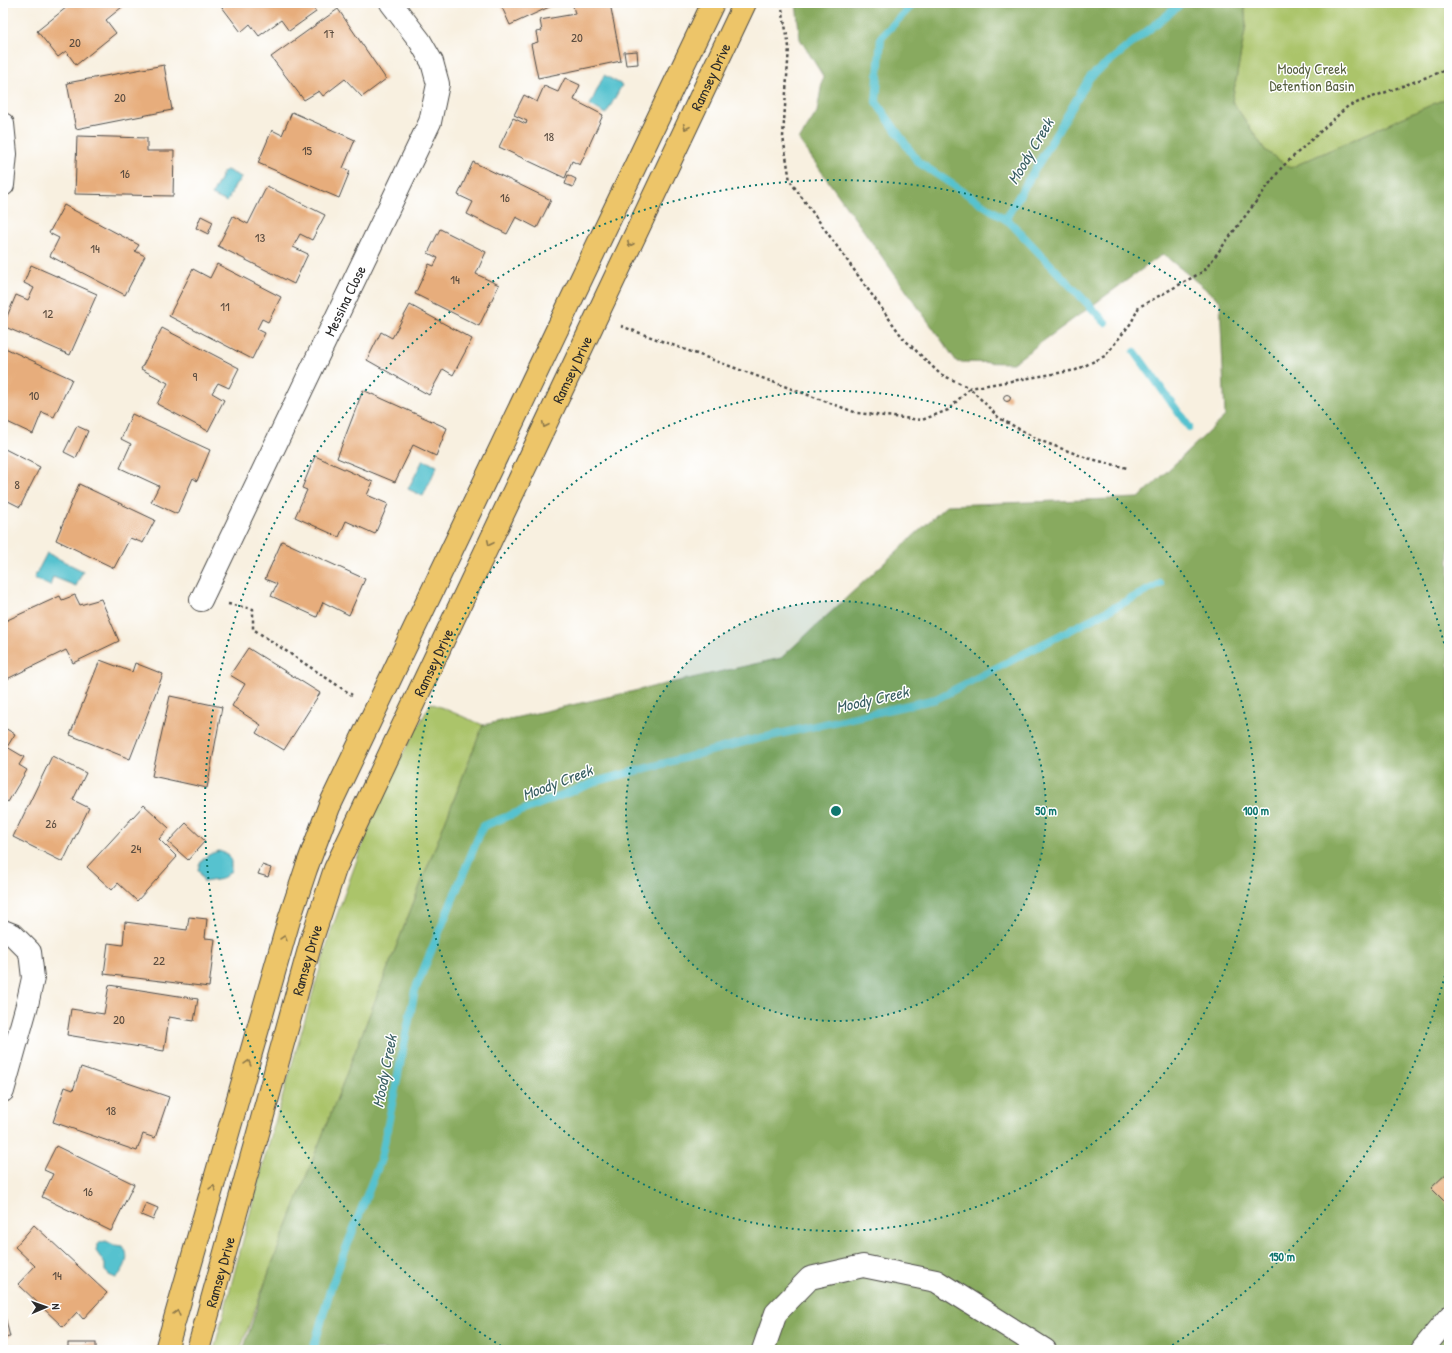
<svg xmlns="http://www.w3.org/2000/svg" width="1452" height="1353" font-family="'Patrick Hand',sans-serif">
	<rect width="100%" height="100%" fill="#fff"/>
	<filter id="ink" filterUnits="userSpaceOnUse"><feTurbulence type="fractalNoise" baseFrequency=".025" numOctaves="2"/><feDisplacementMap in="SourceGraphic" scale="8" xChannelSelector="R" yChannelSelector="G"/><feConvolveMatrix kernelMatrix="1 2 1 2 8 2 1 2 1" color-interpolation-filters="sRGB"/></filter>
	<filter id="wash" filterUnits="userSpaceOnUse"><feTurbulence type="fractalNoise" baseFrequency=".012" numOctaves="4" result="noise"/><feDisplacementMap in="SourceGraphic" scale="16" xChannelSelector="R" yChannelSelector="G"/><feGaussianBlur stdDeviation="0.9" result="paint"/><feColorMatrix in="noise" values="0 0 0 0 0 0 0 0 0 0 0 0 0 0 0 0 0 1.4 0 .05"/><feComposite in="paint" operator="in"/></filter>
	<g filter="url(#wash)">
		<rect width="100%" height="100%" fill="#f8f0e0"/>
		<g fill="#abc46a" stroke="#6b784a">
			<polygon points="1244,3 1449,3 1449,97 1290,168 1265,150 1232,101 1246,25"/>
			<polygon points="431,703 483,725 270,1269 240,1350 214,1350 266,1153 331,931 382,791"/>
		</g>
		<polygon fill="#88aa5e" stroke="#5a6a44" points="796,3 1244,3 1246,25 1232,101 1265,150 1290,168 1449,97 1449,1350 243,1350 270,1269 483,725 781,658 947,505 1139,498 1225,416 1220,301 1163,254 1013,363 957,362 799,140 817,112 823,76 800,39"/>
		<g fill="#56c2cf" stroke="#40767d">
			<polygon points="604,75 622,85 606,114 590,105"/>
			<polygon points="227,170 241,177 239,182 236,183 227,202 212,195 224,171"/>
			<polygon points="423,460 437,466 423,496 408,489"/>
			<polygon points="47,553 83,571 76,586 53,577 50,586 34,578"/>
			<path d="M 219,851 L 227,854 L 231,860 L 231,871 L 222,879 L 204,882 L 198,869 C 201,858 208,854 219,851 Z"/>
			<path d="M 106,1241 L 114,1245 L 123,1246 C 131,1257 125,1269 116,1278 L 109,1275 L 105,1271 L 105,1264 L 96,1251 C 97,1244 99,1242 106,1241 Z"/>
		</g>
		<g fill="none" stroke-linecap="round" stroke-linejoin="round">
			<g stroke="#56c2cf" stroke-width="8">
				<polyline points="914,3 881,37 876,102 918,162 1008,221"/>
				<polyline points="1105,322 1006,218 1090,77 1182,3"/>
				<polyline points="1135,352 1189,427"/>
				<polyline points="313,1350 331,1287 381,1159 415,990 483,826 598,781 748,741 936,699 1160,584"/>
			</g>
		</g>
		<g id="blocks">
			<g fill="#e7ad7b">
				<polygon points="72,3 127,3 106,20 116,33 76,65 66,51 58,57 37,31"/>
				<polygon points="219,3 310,3 316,12 289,31 281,20 259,36 250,24 241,32"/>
				<polygon points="500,3 558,3 510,25"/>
				<polygon points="588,3 610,3 621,61 538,78 531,44 538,42 536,32 542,31 540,20 575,14 573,6"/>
				<polygon points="338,9 386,79 362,97 345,79 323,96 319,91 304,100 271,57"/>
				<polygon points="637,51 638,64 626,65 624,52"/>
				<polygon points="164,65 172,110 76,129 67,83"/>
				<polygon points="565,78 580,85 574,100 603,115 580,165 572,161 565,178 499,147 513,118 526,124 527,121 514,115 524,95 537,102 544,86 558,92"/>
				<polygon points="292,112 355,140 343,168 350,171 339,198 258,163 272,130 282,135"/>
				<polygon points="77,136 147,138 147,151 174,151 173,196 75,194"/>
				<polygon points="473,162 551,200 537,228 516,217 507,234 467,214 473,202 458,195"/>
				<polygon points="568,175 576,179 573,187 565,184"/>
				<polygon points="267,186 325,215 312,240 300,234 293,247 308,254 294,284 218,246 233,216 248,224"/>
				<polygon points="64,205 139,245 135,251 145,256 125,295 50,256 59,238 49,233"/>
				<polygon points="201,216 213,222 208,234 196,228"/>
				<polygon points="440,229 486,252 476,274 499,285 479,326 415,294 429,264 434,266 438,258 428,253"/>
				<polygon points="217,264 281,297 268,322 262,319 257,329 265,333 252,359 169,316 193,269 210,278"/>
				<polygon points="31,265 97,294 70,355 3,326 16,295 28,300 34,288 24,283"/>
				<polygon points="410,305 472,339 453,375 443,369 429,395 367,360 381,332 392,338"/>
				<polygon points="162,328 239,368 229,388 218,383 212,393 224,400 208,431 157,404 168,383 141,369"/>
				<polygon points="3,347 72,379 54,417 42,412 33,434 3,420"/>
				<polygon points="363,390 447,428 436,456 413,445 395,482 337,458"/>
				<circle cx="1007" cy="398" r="3.5"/>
				<polygon points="132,414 210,450 197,481 193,478 177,514 151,502 159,486 120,468 131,444 121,439"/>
				<polygon points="77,426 88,431 76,458 64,452"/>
				<polygon points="3,448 40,467 20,507 8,501 3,511"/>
				<polygon points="315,456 373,482 367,495 388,504 375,534 346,521 339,537 295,517 307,490 302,488"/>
				<polygon points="79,484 155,520 143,543 130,538 114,568 56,540"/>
				<polygon points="282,541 365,579 349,615 323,602 317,617 271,596 277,584 265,579"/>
				<polygon points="75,595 80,605 101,599 119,641 73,663 66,650 3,681 3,622 60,596 62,600"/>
				<polygon points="248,648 320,693 284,750 256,733 261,725 232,706 245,684 230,675"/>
				<polygon points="100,660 132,672 135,663 163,674 130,759 70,735"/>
				<polygon points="170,696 222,707 207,788 152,776"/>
				<polygon points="3,727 15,734 7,747 24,757 19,765 27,770 8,802 3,798"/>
				<polygon points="52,756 86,773 73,800 89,808 63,862 13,837"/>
				<polygon points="144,805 169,828 159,839 177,857 137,901 118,883 112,890 87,867"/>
				<polygon points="186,823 205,841 188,860 168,842"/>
				<polygon points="262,865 271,868 268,877 258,874"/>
				<polygon points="189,917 207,919 205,938 215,939 209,987 104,974 108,943 123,945 125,922 187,930"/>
				<polygon points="109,985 198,999 194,1021 169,1017 164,1051 67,1035 71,1009 104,1014"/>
				<polygon points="81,1067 169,1097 155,1138 143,1134 137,1151 53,1122 65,1087 73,1090"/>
				<polygon points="56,1146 134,1184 111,1231 42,1197 53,1174 44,1170"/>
				<polygon points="1449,1171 1449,1206 1431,1188"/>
				<polygon points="146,1203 158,1208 153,1220 141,1215"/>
				<polygon points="34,1225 107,1293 83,1319 77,1312 63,1327 18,1284 35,1266 15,1247"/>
				<polygon points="3,1308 10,1337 3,1338"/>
				<rect x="68" y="1343" width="28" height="7"/>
			</g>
		</g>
	</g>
	<g filter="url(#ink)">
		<use href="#blocks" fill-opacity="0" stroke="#4a4946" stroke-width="1"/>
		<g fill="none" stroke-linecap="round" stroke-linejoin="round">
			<g stroke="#4a4946" stroke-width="24">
				<g id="minor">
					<polyline points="3,124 6,154 3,185"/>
					<path id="s1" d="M 201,600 L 430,122 L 438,84 L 432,62 L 420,41 L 391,3"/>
					<polyline points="3,931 13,935 30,952 33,978 27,1005 3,1091"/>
					<polyline points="763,1350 776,1313 810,1278 863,1266 936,1281 1045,1350"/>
					<polyline points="1422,1350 1449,1317"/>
				</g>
			</g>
			<g stroke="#4a4946" stroke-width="24">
				<g id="major">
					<polyline points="166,1350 289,920 306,869 329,807 713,3"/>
					<path id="s2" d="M 198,1350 L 311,942 L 335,869 L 745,3"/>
				</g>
			</g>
			<g stroke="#4a4946" stroke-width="2.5" stroke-dasharray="3 3" stroke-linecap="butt">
				<polyline points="781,3 789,47 783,137 790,181 903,338 940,374 970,388 1076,370 1105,356 1131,323 1139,307 1204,271 1282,167 1348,106 1449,69"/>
				<polyline points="621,326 857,413 922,420 948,410 970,388 999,418 1041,441 1087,458 1127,468"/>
				<polyline points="228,604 253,609 253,629 352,695"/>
			</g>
			<use href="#minor" stroke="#fff" stroke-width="22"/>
			<use href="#major" stroke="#edc569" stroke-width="22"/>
		</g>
		<defs><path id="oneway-chevron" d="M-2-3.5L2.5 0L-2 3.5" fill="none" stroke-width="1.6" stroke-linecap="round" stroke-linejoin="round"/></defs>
		<g stroke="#8c784a">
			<use href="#oneway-chevron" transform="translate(686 127) rotate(115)"/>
			<use href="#oneway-chevron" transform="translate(630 244) rotate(115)"/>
			<use href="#oneway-chevron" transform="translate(545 425) rotate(115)"/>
			<use href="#oneway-chevron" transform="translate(490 543) rotate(115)"/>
			<use href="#oneway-chevron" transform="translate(284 938) rotate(-74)"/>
			<use href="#oneway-chevron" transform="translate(248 1063) rotate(-74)"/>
			<use href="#oneway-chevron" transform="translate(213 1188) rotate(-74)"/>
			<use href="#oneway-chevron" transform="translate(177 1313) rotate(-74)"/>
		</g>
	</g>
	<circle cx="836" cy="811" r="210" fill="#0f766e" fill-opacity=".12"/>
	<g fill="none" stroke="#0f766e" stroke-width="2" stroke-dasharray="2 4">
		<circle cx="836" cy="811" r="210"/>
		<circle cx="836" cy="811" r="420"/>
		<path d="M1448 964A631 631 0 0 1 1166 1349M506 1349A631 631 0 1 1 1448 658"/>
	</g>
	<g text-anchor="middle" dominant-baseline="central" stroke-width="3" stroke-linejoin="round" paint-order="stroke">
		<g font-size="13" fill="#5a4c3f">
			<text x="329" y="33">17</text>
			<text x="577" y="37">20</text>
			<text x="75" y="42">20</text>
			<text x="120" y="97">20</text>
			<text x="549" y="136">18</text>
			<text x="307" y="150">15</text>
			<text x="125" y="173">16</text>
			<text x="505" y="197">16</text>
			<text x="260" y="237">13</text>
			<text x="95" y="248">14</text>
			<text x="455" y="279">14</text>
			<text x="225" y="306">11</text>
			<text x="48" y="313">12</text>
			<text x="195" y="376">9</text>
			<text x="34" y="395">10</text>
			<text x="17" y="484">8</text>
			<text x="51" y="823">26</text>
			<text x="136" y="848">24</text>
			<text x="159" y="960">22</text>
			<text x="119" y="1019">20</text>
			<text x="111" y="1110">18</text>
			<text x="88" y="1191">16</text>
			<text x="57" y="1275">14</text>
		</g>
		<g font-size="15" fill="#586141" stroke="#fff">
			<text x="1312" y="68">Moody Creek<tspan x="1312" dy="17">Detention Basin</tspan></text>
		</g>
		<g font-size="15" fill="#2b2b2b" stroke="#fff">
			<text stroke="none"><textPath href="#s2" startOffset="1377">Ramsey Drive</textPath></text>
			<text stroke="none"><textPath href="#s1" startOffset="332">Messina Close</textPath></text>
			<text stroke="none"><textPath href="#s2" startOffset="1053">Ramsey Drive</textPath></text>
			<text stroke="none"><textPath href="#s2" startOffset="729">Ramsey Drive</textPath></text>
			<text stroke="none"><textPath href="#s2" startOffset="405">Ramsey Drive</textPath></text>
			<text stroke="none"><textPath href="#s2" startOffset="81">Ramsey Drive</textPath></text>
		</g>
		<g font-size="16" font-style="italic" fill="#3a6064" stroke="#fff">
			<text transform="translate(1030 151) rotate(-59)">Moody Creek</text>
			<text transform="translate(872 699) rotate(-13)">Moody Creek</text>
			<text transform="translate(557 782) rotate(-21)">Moody Creek</text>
			<text transform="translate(384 1071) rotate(-79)">Moody Creek</text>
		</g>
	</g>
	<circle cx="836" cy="811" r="6" fill="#0f766e" stroke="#fff" stroke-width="2"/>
	<g font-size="12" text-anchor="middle" font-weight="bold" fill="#0f766e" stroke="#fff" stroke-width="3" stroke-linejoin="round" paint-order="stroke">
		<text x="1046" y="815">50 m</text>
		<text x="1256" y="815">100 m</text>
		<text x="1282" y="1261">150 m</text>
	</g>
	<rect width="1452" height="1353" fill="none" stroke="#fff" stroke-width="16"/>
	<g transform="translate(46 1307) rotate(88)" stroke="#ffffff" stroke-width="3" paint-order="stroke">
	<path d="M0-3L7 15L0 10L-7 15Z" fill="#2b2b2b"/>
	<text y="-6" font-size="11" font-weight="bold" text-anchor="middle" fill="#2b2b2b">N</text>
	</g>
</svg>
